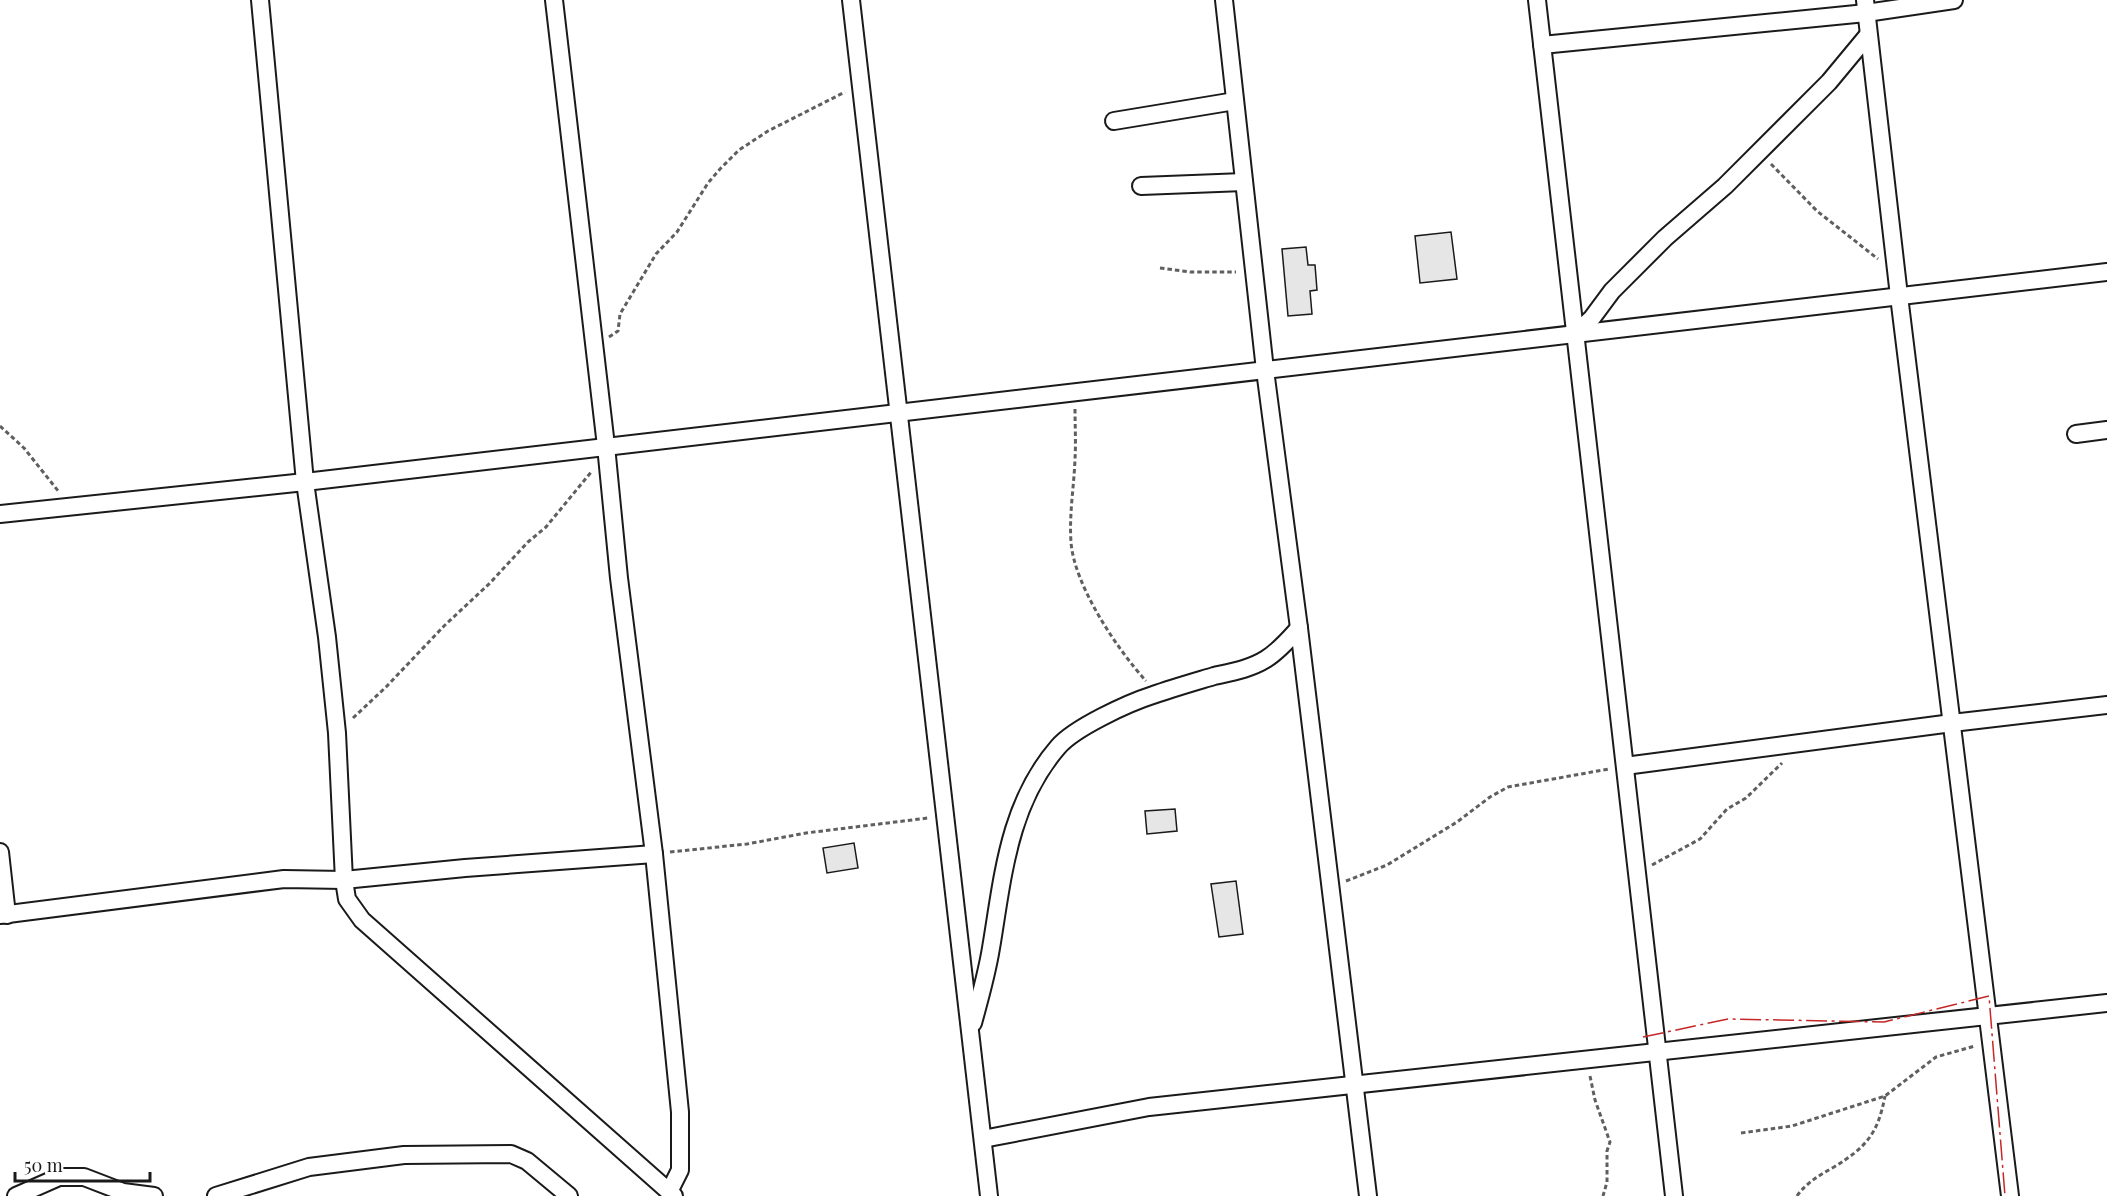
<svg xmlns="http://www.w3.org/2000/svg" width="2107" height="1196" font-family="'Playfair Display',serif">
	<rect width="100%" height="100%" fill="#fff"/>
	<g fill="#e6e6e6" stroke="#1a1a1a" stroke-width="1.5">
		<polygon points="1451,232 1457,279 1420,283 1415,236"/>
		<polygon points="1306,247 1308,265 1315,265 1317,290 1310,291 1312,314 1288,316 1282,249"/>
		<polygon points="1175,809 1177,831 1147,834 1145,811"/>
		<polygon points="854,843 858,868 827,873 823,848"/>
		<polygon points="1236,881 1243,934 1219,937 1211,884"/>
	</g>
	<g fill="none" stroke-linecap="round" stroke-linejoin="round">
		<g stroke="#1a1a1a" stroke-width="20">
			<g id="street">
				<polyline points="260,0 305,482 327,637 337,733 344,880 347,899 362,920 674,1196"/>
				<polyline points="554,0 606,446 619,578 654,854 680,1112 680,1170 669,1192"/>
				<polyline points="851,0 989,1196"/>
				<polyline points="1224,0 1265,370 1299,628 1368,1196"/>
				<polyline points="1537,0 1674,1196"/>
				<polyline points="1865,0 1899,296 2010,1196"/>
				<polyline points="1542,45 1866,13 1954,0"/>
				<polyline points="1114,121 1235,101"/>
				<polyline points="1141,186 1244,182"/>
				<polyline points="1575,334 1592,318 1612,291 1665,238 1725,186 1829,82 1868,35"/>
				<polyline points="2076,434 2107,430"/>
				<polyline points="0,514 305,482 2107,272"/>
				<polyline points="1625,766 1952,723 2107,705"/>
				<polyline points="0,852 7,915"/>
				<polyline points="0,915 284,879 344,880 465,868 654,854"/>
				<path d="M 973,1023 C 980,998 987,973 991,948 C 1003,877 1008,805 1058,747 C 1074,728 1128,703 1153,695 C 1173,688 1194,682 1214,676 C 1232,672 1250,669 1266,659 C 1279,651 1289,639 1299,628"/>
				<polyline points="983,1139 1149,1107 2107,1003"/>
				<polyline points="16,1196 59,1177 84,1177 123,1192 154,1196"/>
				<polyline points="216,1196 309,1167 404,1155 511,1154 527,1161 569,1196"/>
			</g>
		</g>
		<g stroke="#5f5f5f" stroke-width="3" stroke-dasharray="4.5 3" stroke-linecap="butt">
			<polyline points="1771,164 1817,211 1878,259"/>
			<polyline points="1160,268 1190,272 1236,272"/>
			<polyline points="609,337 618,331 620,314 656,254 677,232 708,183 720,169 739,150 768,131 845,92"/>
			<path d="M 1075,409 C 1075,426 1076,443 1075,459 C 1074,487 1069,514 1071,542 C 1074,585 1117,649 1146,681"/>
			<polyline points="0,426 24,448 59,492"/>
			<polyline points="353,718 386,687 444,626 490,583 528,542 546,527 592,471"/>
			<polyline points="670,852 747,844 806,833 928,818"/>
			<polyline points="1652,865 1700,839 1727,809 1746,798 1782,763"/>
			<polyline points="1346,881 1387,865 1457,822 1490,797 1508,787 1609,769"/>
			<polyline points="1590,1076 1595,1100 1610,1142 1607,1151 1607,1182 1603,1196"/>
			<polyline points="1741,1133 1792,1126 1885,1096 1936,1057 1975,1046"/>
			<path d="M 1797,1196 C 1807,1182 1820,1175 1834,1167 C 1867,1147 1878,1133 1885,1096"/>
		</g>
		<use href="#street" stroke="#fff" stroke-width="16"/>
		<polyline stroke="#c62828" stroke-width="1.5" stroke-dasharray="21 4.5 3 4.5" stroke-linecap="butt" points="1643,1037 1728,1019 1884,1022 1989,996 2005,1196"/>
	</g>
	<path d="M15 1172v9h135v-9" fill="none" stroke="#1a1a1a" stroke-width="3"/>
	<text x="24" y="1172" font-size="18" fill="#1a1a1a" stroke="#ffffff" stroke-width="4.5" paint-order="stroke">50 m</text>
</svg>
